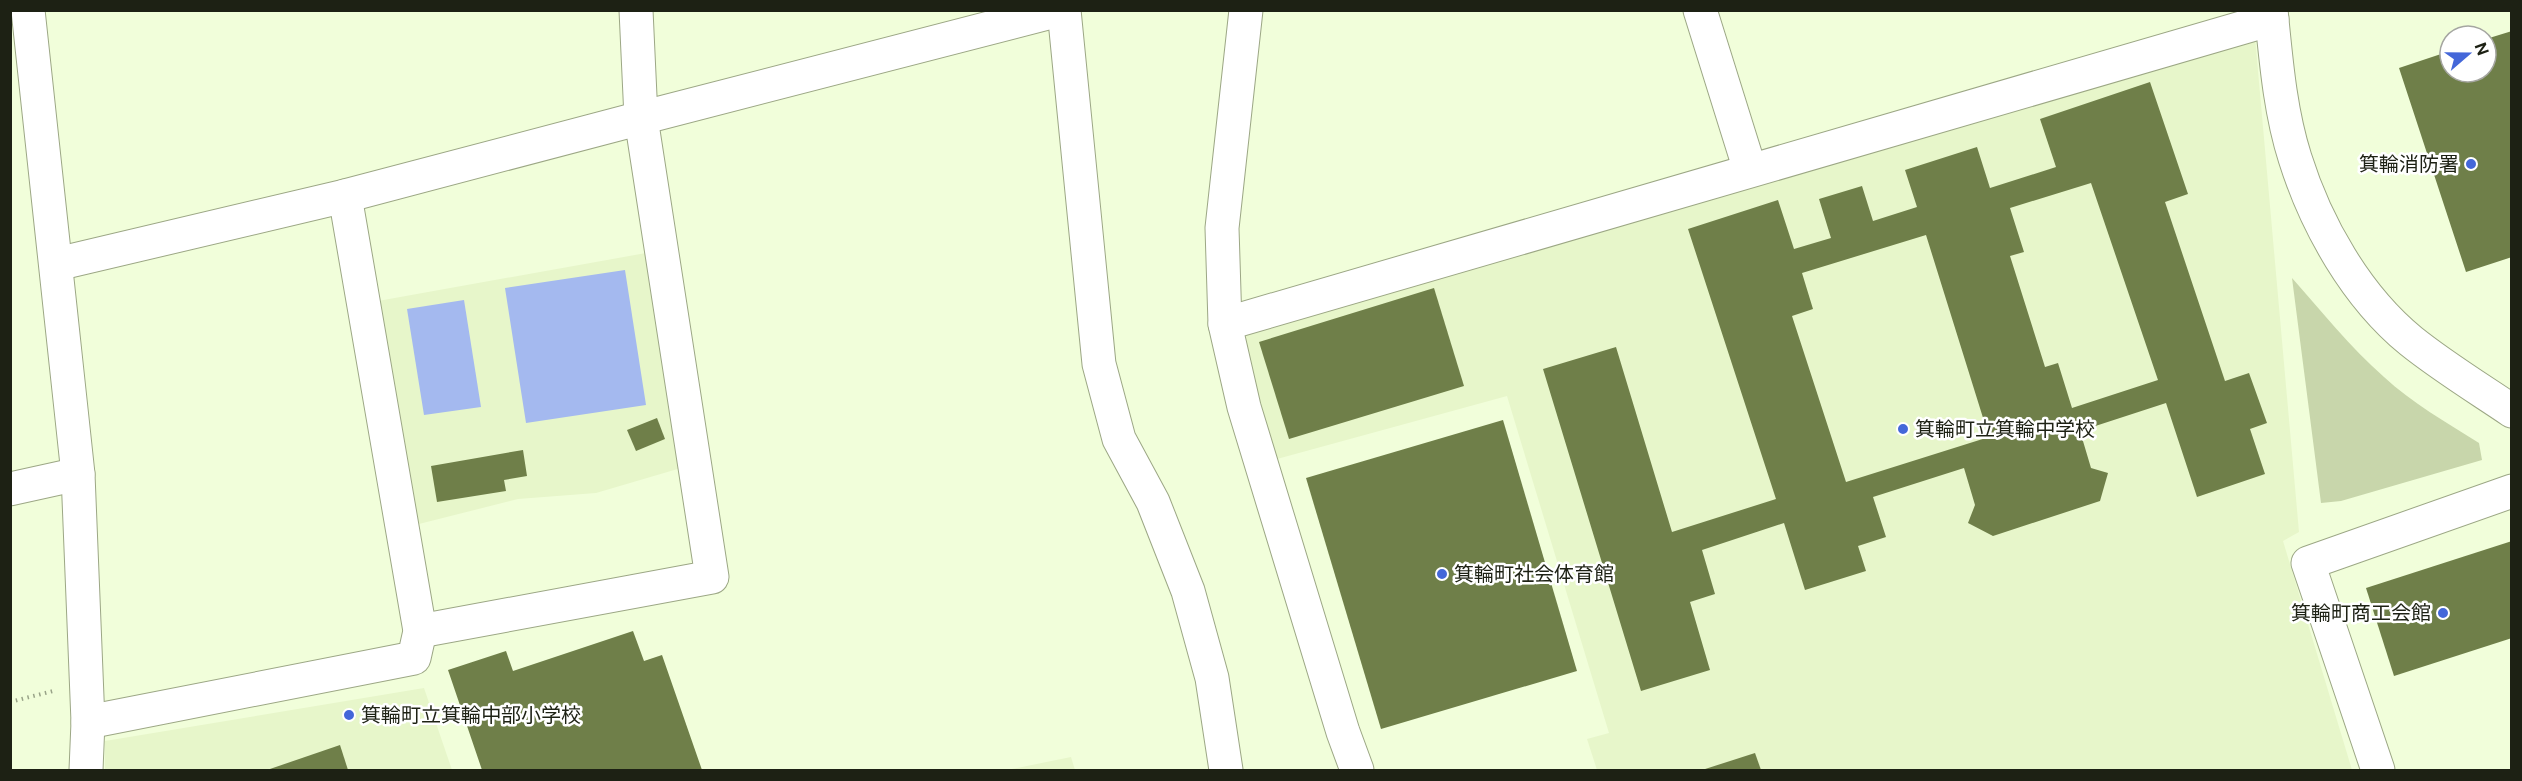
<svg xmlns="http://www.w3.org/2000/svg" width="2522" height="781" font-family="'Public Sans','Noto Sans JP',sans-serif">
	<rect width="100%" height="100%" fill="#f1feda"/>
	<g fill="#e7f6ca">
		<polygon points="2255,37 2299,532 2283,541 2352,770 1597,770 1587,739 1609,733 1507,396 1277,459 1255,399 1241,332"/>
		<polygon points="646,253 681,468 596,493 518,499 415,525 378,301"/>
		<polygon points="424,688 452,770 105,770 105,741"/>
		<polygon points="1071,757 1075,770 1007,770"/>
	</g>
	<path fill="#c8d6ab" d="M 2292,278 C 2322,312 2350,347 2384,377 C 2412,403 2446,422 2479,443 L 2482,460 L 2341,501 L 2321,503 Z"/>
	<g fill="#a4b9ef">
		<polygon points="625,270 646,405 526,423 505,288"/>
		<polygon points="464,300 481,407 424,415 407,309"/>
	</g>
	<g fill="#6f7f49" fill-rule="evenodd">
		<polygon points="2512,31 2512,257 2466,272 2399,68 2450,51 2450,72 2486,72 2486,39"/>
		<path d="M 2150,82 L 2188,194 L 2165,202 L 2225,381 L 2249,373 L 2267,423 L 2250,429 L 2265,474 L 2197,497 L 2166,403 L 2080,431 L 2091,468 L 2108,473 L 2100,501 L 1993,536 L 1968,523 L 1975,505 L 1964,468 L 1873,497 L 1886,537 L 1858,546 L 1866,571 L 1805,590 L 1784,523 L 1702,550 L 1715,594 L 1690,602 L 1710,670 L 1641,691 L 1543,369 L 1616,347 L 1672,532 L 1776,499 L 1688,229 L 1778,200 L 1794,249 L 1831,238 L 1819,199 L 1862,186 L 1873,221 L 1917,207 L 1905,170 L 1977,147 L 1990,188 L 2056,167 L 2040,119 ZM 2091,183 L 2158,380 L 2072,408 L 2058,363 L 2045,367 L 2010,256 L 2024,252 L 2010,208 ZM 1926,235 L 1989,437 L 1846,482 L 1792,316 L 1813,309 L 1802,273 Z"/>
		<polygon points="1434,288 1464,386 1289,439 1259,342"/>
		<polygon points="657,418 665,439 636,451 627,430"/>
		<polygon points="1503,420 1577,671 1381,729 1306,478"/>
		<polygon points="523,450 527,476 504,480 506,491 437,502 431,466"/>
		<polygon points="2512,541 2512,638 2394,676 2366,588"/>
		<polygon points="633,631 644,661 662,655 702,770 482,770 448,670 506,651 513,671"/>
		<polygon points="340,745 348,770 267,770"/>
		<polygon points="1755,753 1761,770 1702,770"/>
	</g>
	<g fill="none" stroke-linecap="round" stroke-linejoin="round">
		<g stroke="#9ca785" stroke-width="35">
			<g id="minor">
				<polyline points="28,10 78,474 88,722 86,770"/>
				<polyline points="636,10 641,118 1059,10"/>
				<polyline points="1064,10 1099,364 1119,439 1153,502 1188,591 1212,678 1226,770"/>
				<polyline points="1246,10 1222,228 1225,324 1244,407 1343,732 1357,770"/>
				<polyline points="1700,10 1750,170"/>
				<path d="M 2271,10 C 2276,60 2280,111 2295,158 C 2316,225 2356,296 2411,341 C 2442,366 2478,388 2512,411"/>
				<polyline points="57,264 345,196 641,118 712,577 420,631"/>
				<polyline points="1225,324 2272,19"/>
				<polyline points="10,489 78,474"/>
				<polyline points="88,722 414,658 420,631 345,196"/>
				<polyline points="2378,770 2308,563 2512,491"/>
			</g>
		</g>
		<polyline stroke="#99a388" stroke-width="4" stroke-dasharray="1.5 4.5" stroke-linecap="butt" points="10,702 53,691"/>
		<use href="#minor" stroke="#fff" stroke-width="33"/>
	</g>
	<g fill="#4467d9" stroke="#fff" stroke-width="2">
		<circle cx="2471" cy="164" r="6"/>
		<circle cx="1903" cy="429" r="6"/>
		<circle cx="1442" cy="574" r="6"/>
		<circle cx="2443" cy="613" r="6"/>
		<circle cx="349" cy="715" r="6"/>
	</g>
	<g text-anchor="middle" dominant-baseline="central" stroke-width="5" stroke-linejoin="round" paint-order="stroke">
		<g font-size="20" fill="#1d2114" stroke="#fff" text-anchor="start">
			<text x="2459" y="164" text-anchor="end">箕輪消防署</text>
			<text x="1915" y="429">箕輪町立箕輪中学校</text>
			<text x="1454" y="574">箕輪町社会体育館</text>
			<text x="2431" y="613" text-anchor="end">箕輪町商工会館</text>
			<text x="361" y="715">箕輪町立箕輪中部小学校</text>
		</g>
	</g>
	<rect width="2522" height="781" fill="none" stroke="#1d2114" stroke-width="24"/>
	<g transform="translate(2468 54) rotate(70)"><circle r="28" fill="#ffffff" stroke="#a5a6a1" stroke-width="1.5"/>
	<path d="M0-4.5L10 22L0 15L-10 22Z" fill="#4467d9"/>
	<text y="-9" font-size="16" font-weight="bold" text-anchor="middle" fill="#1d2114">N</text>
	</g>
</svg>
